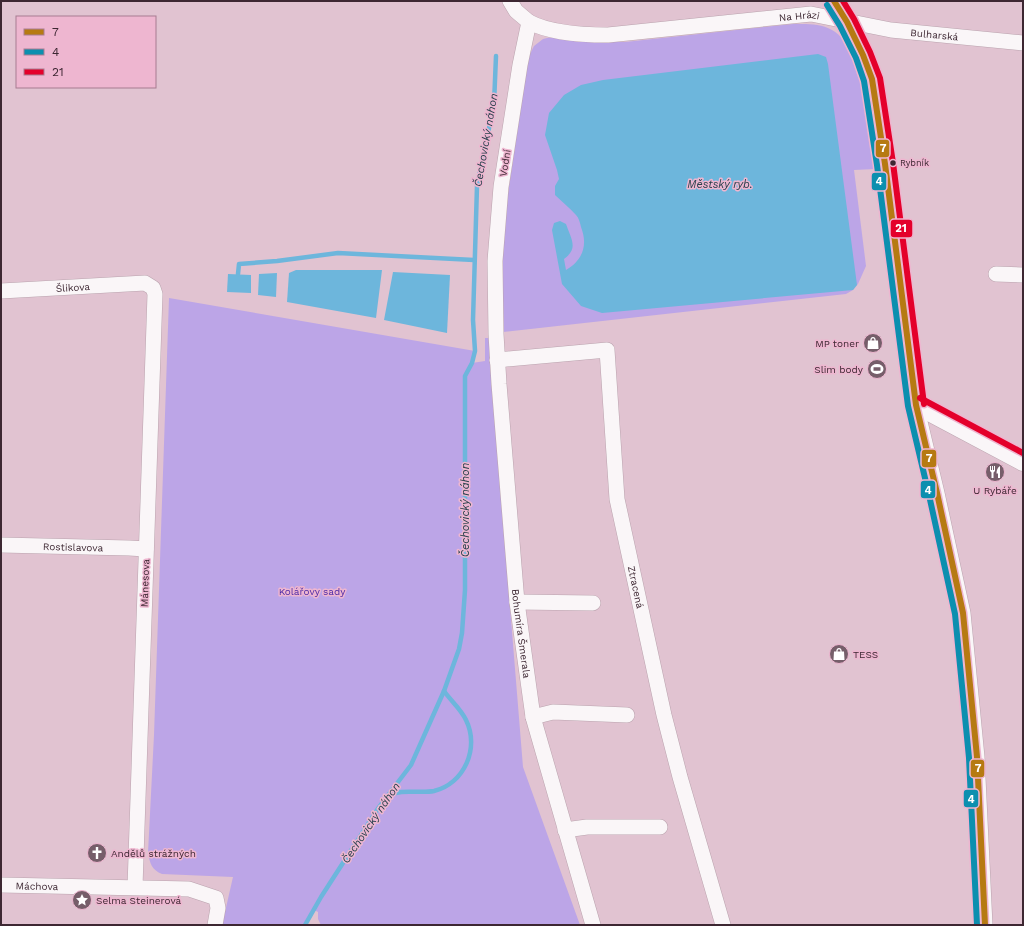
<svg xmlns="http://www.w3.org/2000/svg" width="1024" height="926" font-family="'Work Sans',sans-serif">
	<rect width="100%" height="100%" fill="#e1c3d1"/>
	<g fill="#bca5e7">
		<path d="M 793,24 C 806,24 820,23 832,30 C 868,50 871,131 876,169 L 854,170 L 866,266 L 858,284 L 853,290 L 846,294 L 503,332 L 503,252 L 506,207 L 527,66 L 530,54 L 534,46 L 543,39 L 547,38 L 552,37 L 579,42 L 625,42 Z"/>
		<path d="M 169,298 L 475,351 L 472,363 L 485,361 L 485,338 L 489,338 L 490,361 L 523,767 L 580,925 L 321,925 L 318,919 L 318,912 L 314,910 L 305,925 L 222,925 L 233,877 L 162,874 C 152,870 150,864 148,853 L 154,735 Z"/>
	</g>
	<g fill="#6db6dc">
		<path d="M 818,54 L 826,57 L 828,64 L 857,285 L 853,290 L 602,313 L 581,306 L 562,284 L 552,230 L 554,223 L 560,221 L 566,224 C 571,239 579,248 564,259 L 566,270 C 583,260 588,245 581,227 C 580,223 579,218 576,215 C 570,208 562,202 555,195 L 555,186 L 559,179 L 557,170 L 545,135 L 549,113 L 564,95 L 581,85 L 603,80 Z"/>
		<polygon points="296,270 382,270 376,318 287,302 289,273"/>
		<polygon points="393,272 450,275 447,333 384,320"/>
		<polygon points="277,273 276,297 258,295 259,274"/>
		<polygon points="228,274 251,275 251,293 227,292"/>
	</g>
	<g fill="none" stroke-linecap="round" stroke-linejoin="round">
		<g stroke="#6db6dc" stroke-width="4.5">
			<polyline points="238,274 239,264 277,261 338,253 474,260"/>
			<path d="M 388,796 C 402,788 419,794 434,791 C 464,784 480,748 466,720 C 461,709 451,701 444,691"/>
			<polyline points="305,925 321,897 379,807 411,765 444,691 459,649 462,633 465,590 465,376 472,363 475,351 473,320 477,186 494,104 496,56"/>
		</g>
		<g stroke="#baa3ae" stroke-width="16">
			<g id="minor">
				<path id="s1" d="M 510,1 L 516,11 L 529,22 L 520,65 L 501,187 L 495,261 L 496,334 L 499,384 L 517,602 L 533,717 L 593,925"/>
				<path id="s2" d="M 529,22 C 550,33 584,35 608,35 L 811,14 L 891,30 L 1023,43"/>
				<polyline points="996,274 1023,275"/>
				<path id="s3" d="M 1,291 L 145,283 L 153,288 L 155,294 L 135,887"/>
				<path id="s4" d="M 497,360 L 607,350 L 617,499 L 664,715 L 680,777 L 723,925"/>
				<polyline points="916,405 937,493 963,613 977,757 985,925"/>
				<path id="s5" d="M 1,545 L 129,548 L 146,549"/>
				<polyline points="517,602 593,603"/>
				<polyline points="533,717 553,712 627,715"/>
				<polyline points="565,830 587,827 660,827"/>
				<path id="s6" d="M 1,885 L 189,889 L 216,898 L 218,908 L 215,925"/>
			</g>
		</g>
		<g stroke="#baa3ae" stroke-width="19">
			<polyline id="tertiary" points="834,1 847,22 863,55 872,79 885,164 916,405 1023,462"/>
		</g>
		<use href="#minor" stroke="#faf6f8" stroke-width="15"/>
		<use href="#tertiary" stroke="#faf6f8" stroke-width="18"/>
		<g stroke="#eeb6d0" stroke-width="9">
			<polyline id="bus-1" points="834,1 847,22 863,55 872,79 885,164 916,405 937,493 963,613 977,757 985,925"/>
		</g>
		<g stroke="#eeb6d0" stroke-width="9">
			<polyline id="bus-2" points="827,5 840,26 856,58 864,81 877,165 908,406 929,495 955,614 969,758 977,925"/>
		</g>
		<g stroke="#eeb6d0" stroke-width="9">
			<g id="bus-3">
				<polyline points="843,1 854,19 870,52 880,78 893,163 924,404"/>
				<polyline points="920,398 1023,453"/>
			</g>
		</g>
		<use href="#bus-1" stroke="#b67a12" stroke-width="6"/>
		<use href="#bus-2" stroke="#0c8faf" stroke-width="6"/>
		<use href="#bus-3" stroke="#e4002b" stroke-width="6"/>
	</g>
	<defs>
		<g id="shop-disc" transform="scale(1)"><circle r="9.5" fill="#765e6a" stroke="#eeb6d0"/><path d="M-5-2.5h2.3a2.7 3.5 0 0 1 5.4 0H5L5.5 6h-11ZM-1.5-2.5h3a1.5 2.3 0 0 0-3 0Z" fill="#fff"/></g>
		<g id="stadium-disc" transform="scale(1)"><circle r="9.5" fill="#765e6a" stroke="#eeb6d0"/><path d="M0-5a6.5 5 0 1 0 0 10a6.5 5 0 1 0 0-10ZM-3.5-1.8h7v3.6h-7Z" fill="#fff"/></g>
		<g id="restaurant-disc" transform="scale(1)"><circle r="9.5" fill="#765e6a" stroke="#eeb6d0"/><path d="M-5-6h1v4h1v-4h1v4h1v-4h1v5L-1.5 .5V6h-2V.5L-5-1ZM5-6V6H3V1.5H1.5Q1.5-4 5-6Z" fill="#fff"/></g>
		<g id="church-disc" transform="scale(1)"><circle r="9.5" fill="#765e6a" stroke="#eeb6d0"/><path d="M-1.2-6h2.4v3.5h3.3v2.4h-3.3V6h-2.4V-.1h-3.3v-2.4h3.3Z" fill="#fff"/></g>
		<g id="sight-disc" transform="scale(1)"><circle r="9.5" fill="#765e6a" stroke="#eeb6d0"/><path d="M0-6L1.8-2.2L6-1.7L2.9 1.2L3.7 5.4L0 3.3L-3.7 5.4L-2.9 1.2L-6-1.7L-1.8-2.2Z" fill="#fff"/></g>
	</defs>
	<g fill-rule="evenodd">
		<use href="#shop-disc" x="873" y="343"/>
		<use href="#stadium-disc" x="877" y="369"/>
		<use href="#restaurant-disc" x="995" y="472"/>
		<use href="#shop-disc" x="839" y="654"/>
		<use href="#church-disc" x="97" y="853"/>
		<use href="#sight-disc" x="82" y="900"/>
	</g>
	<circle fill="#3d2732" stroke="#eeb6d0" stroke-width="1.5" cx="893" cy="163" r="3.5"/>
	<g text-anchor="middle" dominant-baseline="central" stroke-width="3" stroke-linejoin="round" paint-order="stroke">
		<g font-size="9" fill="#3d2732" stroke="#eeb6d0" text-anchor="start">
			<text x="900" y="163">Rybník</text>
		</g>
		<g font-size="10" fill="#3d2732" stroke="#eeb6d0">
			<text stroke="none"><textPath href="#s2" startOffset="273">Na Hrázi</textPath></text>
			<text stroke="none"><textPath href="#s2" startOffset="410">Bulharská</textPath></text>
			<text transform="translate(505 163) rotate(-81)">Vodní</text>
			<text stroke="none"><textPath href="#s3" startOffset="72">Šlikova</textPath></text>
			<text stroke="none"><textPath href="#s5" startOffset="72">Rostislavova</textPath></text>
			<text transform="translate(145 583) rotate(-88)">Mánesova</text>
			<text stroke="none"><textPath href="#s4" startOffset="350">Ztracená</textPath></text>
			<text stroke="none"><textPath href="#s1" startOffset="644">Bohumíra Šmerala</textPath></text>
			<text stroke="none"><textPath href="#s6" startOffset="36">Máchova</textPath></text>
		</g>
		<g font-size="10" fill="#3d2732" stroke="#eeb6d0" text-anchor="start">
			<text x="859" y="343" text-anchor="end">MP toner</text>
			<text x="863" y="369" text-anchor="end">Slim body</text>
			<text x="995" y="490" text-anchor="middle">U Rybáře</text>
			<text x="853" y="654">TESS</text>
			<text x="111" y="853">Andělů strážných</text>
			<text x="96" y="900">Selma Steinerová</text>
		</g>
		<g font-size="10" fill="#4f2ba6" stroke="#eeb6d0">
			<text x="312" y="591">Kolářovy sady</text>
		</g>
		<g font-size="11" font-style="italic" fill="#28414d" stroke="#eeb6d0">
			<text transform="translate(486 140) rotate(-80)">Čechovický náhon</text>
			<text x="720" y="184">Městský ryb.</text>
			<text transform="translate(465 510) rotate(-90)">Čechovický náhon</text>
			<text transform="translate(371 823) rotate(-56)">Čechovický náhon</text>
		</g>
	</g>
	<g stroke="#eeb6d0" stroke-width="1.5">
		<rect x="875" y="139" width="15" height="19" rx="4" fill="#b67a12"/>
		<rect x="871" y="172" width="16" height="19" rx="4" fill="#0c8faf"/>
		<rect x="890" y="219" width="23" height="19" rx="4" fill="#e4002b"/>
		<rect x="921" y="449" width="16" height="19" rx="4" fill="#b67a12"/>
		<rect x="920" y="480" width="16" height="19" rx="4" fill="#0c8faf"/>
		<rect x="970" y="759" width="15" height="19" rx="4" fill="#b67a12"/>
		<rect x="963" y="789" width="16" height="19" rx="4" fill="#0c8faf"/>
	</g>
	<g font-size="11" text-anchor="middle" font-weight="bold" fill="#fff">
		<text x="883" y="152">7</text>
		<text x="879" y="185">4</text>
		<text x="901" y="232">21</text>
		<text x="929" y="462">7</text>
		<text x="928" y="494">4</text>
		<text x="978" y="772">7</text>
		<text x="971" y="803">4</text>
	</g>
	<rect width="1024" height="926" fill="none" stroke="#3d2732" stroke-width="4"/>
	<rect x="16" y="16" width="140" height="72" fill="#eeb6d0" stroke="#a77d91"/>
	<rect x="24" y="29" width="20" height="6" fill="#b67a12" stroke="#a77d91"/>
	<text x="52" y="36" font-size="12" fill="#3d2732">7</text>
	<rect x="24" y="49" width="20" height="6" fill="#0c8faf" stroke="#a77d91"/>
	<text x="52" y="56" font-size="12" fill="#3d2732">4</text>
	<rect x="24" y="69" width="20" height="6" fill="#e4002b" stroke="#a77d91"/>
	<text x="52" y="76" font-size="12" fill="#3d2732">21</text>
</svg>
